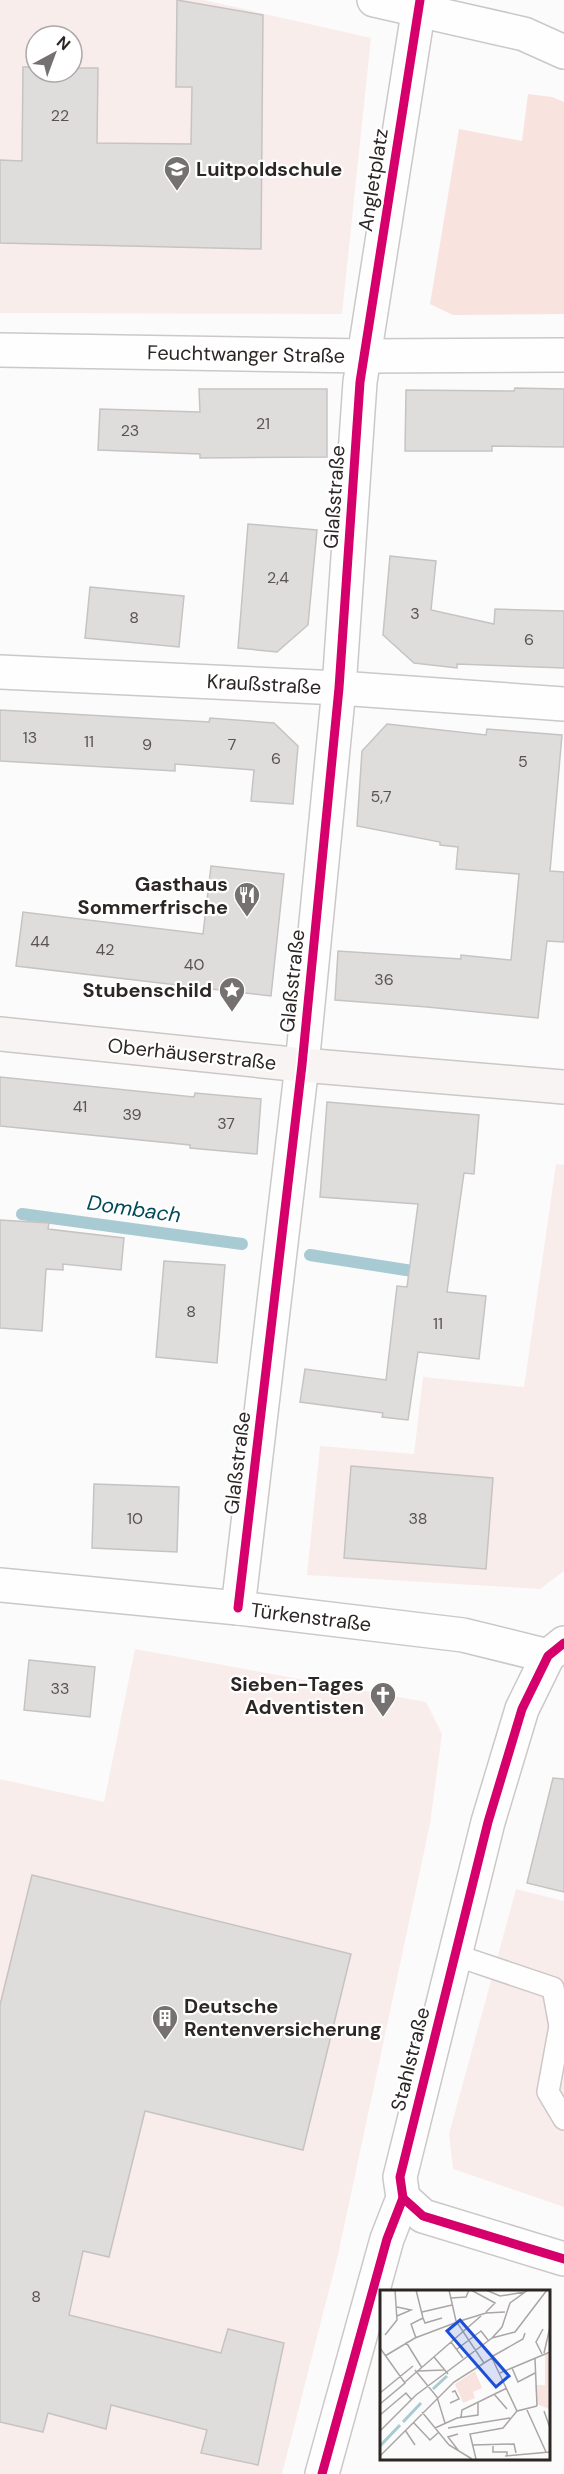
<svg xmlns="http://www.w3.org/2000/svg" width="564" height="2474" font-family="'DM Sans',sans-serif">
	<rect width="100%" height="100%" fill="#fcfbfb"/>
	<g fill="#f9edeb" fill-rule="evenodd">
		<path d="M 0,0 L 204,0 L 371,38 L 342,314 L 0,313 ZM 36,36 L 72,36 L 72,72 L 36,72 Z"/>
		<polygon points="556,1164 564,1165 564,1571 540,1589 307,1575 320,1446 414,1454 423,1377 524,1387"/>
		<polygon points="135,1649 426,1702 442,1734 430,1824 338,2255 282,2474 0,2474 0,1779 104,1802"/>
		<polygon points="516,1889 564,1901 564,2207 453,2169 449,2134"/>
	</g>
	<polygon fill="#f8e3de" points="528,94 552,97 564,102 564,314 453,315 430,304 459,129 522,141"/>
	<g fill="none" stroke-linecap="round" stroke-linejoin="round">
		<g stroke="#a8cad3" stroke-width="12">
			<polyline points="22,1214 242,1244"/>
			<polyline points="310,1255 425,1273"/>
		</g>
	</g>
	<g fill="#dfdcdc" stroke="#c6c3c3" stroke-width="1.5">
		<polygon points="177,0 263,15 261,249 0,243 0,160 22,161 23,67 36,67 36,72 72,72 72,68 98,68 97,143 191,144 192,87 176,87"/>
		<polygon points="515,388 564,389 564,447 492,446 492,451 405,451 406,390 514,391"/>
		<polygon points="199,389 327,389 327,457 200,458 200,454 98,450 100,409 200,412"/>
		<polygon points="248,524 317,530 308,625 277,652 238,648"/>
		<polygon points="390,556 436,561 431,610 494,624 495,609 564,611 564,668 457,664 457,668 414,663 383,635"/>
		<polygon points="90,587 184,596 179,647 85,638"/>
		<polygon points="0,710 209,722 210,718 274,723 298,746 293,804 251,801 254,770 175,764 175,771 0,761"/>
		<polygon points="387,724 486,735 487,729 562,735 550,871 564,872 564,942 547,941 538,1018 427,1007 335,1000 338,951 461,959 461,955 511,960 519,874 456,869 458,847 440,845 440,842 357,826 362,751"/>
		<polygon points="211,866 284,874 271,996 16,966 23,912 203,934"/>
		<polygon points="0,1077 194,1097 195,1093 261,1099 257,1154 190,1148 190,1145 0,1126"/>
		<polygon points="327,1102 479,1115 474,1174 464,1173 447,1292 486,1296 479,1359 418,1352 408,1420 382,1417 383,1413 300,1402 305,1369 386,1380 397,1286 407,1287 418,1204 320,1197"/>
		<polygon points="0,1220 49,1223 48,1229 124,1238 121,1270 63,1264 63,1270 46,1269 42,1331 0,1328"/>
		<polygon points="164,1261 225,1265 217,1363 156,1357"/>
		<polygon points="351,1466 493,1478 486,1569 344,1558"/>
		<polygon points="94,1484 179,1487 177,1552 92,1548"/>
		<polygon points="29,1660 95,1667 90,1717 24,1710"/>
		<polygon points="553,1778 564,1779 564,1892 527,1883"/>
		<polygon points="32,1875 351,1954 303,2150 145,2111 109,2257 83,2251 69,2315 221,2353 228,2329 284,2343 258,2465 201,2453 207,2430 111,2405 106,2429 48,2413 43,2432 0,2422 0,2005"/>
	</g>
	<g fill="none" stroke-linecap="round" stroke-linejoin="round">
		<g stroke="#cbc8c7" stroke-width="24">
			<polyline id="lane" points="455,1955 553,1988 560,2026 548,2092 564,2119"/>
		</g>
		<g stroke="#cbc8c7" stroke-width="36">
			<g id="street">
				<polyline points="374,0 524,34 564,52"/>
				<polyline points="0,350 365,356 564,355"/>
				<polyline points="0,672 339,688 564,704"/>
				<polyline points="0,1585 238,1608 463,1635 548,1656"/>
				<polyline points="238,1608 302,1065 339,688 360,382 420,0"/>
				<polyline points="403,2198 423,2216 564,2259"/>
				<polyline points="322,2474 387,2239 403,2198 400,2177 488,1822 522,1709 548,1656 564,1643"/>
			</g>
		</g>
		<g stroke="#cbc8c7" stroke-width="36">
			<polyline id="secondary" points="0,1034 302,1065 564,1087"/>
		</g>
		<use href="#lane" stroke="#fffefe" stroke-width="21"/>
		<use href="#street" stroke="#fffefe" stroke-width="33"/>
		<use href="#secondary" stroke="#f8f4f3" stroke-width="33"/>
		<g stroke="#fff" stroke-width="13">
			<g id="cycleway">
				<polyline points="238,1608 302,1065 339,688 360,382 420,0"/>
				<polyline points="403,2198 423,2216 564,2259"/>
				<polyline points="322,2474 387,2239 403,2198 400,2177 488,1822 522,1709 548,1656 564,1643"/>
			</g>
		</g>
		<use href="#cycleway" stroke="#d6006c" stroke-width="9"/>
	</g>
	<defs>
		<g id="school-pin" transform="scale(1.35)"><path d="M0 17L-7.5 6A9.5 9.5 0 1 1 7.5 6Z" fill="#757170" stroke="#fff"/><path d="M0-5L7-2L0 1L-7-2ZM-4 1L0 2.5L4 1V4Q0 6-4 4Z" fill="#fff"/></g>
		<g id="restaurant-pin" transform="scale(1.35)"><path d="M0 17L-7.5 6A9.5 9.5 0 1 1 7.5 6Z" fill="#757170" stroke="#fff"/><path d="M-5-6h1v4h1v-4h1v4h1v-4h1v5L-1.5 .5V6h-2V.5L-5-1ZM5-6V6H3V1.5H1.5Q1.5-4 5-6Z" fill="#fff"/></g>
		<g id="sight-pin" transform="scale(1.35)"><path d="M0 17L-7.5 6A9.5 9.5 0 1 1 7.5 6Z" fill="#757170" stroke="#fff"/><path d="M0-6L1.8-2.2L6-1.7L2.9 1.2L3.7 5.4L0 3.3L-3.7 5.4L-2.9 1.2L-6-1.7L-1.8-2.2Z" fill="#fff"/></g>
		<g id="church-pin" transform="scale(1.35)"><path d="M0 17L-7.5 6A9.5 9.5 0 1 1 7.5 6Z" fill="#757170" stroke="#fff"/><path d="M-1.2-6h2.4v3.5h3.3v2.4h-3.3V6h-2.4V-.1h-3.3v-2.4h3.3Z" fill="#fff"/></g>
		<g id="building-pin" transform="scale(1.35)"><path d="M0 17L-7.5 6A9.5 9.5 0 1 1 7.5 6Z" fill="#757170" stroke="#fff"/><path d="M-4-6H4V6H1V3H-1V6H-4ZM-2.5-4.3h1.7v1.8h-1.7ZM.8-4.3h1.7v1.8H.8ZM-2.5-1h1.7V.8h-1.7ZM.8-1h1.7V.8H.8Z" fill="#fff"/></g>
	</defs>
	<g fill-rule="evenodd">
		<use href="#school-pin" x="177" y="169"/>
		<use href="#restaurant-pin" x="247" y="895"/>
		<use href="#sight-pin" x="232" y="990"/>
		<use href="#church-pin" x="383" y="1695"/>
		<use href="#building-pin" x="165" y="2018"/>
	</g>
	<g text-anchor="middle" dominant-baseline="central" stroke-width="4.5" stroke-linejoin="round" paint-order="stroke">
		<g font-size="16" fill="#595453">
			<text x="60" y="115">22</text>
			<text x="263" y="423">21</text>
			<text x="130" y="430">23</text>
			<text x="278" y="577">2,4</text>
			<text x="415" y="613">3</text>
			<text x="134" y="617">8</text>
			<text x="529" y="639">6</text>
			<text x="30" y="737">13</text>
			<text x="89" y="741">11</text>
			<text x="147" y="744">9</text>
			<text x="232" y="744">7</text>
			<text x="276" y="758">6</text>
			<text x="523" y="761">5</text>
			<text x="381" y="796">5,7</text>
			<text x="40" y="941">44</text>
			<text x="105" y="949">42</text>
			<text x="194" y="964">40</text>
			<text x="384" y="979">36</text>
			<text x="80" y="1106">41</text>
			<text x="132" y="1114">39</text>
			<text x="226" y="1123">37</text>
			<text x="191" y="1311">8</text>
			<text x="438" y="1323">11</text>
			<text x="135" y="1518">10</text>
			<text x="418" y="1518">38</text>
			<text x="60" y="1688">33</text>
			<text x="36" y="2296">8</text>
		</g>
		<g font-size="20" font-weight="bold" fill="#2c2625" stroke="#fff" text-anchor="end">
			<text x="196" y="169" text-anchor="start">Luitpoldschule</text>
			<text x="228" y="884">Gasthaus<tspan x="228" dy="23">Sommerfrische</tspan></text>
			<text x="212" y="990">Stubenschild</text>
			<text x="364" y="1684">Sieben-Tages<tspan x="364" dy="23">Adventisten</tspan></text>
			<text x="184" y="2006" text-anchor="start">Deutsche<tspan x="184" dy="23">Rentenversicherung</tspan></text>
		</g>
		<g font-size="20" fill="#2c2625" stroke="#fff">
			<text transform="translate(373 180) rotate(-81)">Angletplatz</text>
			<text transform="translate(246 354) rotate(1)">Feuchtwanger Straße</text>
			<text transform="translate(334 497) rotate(-86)">Glaßstraße</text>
			<text transform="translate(264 684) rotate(3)">Kraußstraße</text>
			<text transform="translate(292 981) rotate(-84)">Glaßstraße</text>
			<text transform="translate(192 1054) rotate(6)">Oberhäuserstraße</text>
			<text transform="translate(237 1463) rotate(-83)">Glaßstraße</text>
			<text transform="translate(311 1617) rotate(7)">Türkenstraße</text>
			<text transform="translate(410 2059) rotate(-76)">Stahlstraße</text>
		</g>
		<g font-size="21" font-style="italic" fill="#004a59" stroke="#fff">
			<text transform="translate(134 1209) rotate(8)">Dombach</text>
		</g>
	</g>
	<g transform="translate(380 2290)">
		<rect width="170" height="170" fill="#fcfbfb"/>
		<path d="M 165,64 L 169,64 L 169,119 L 157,114 L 155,95 L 165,95 ZM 95,81 L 102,98 L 93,102 L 95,108 L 83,113 L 75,94 Z" fill="#f8e3de"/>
		<path fill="none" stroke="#a8cad3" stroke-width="3" d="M 53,99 L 67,86M 23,132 L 41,113M 0,156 L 20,135"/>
		<path fill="none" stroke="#a9a6a5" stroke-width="1.5" d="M 36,0 L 43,28M 69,0 L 76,31 L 104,73M 91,0 L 115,13 L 106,22M 106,0 L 120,6 L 145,2M 71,8 L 86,7 L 89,0M 17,17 L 31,20 L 17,26M 42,22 L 72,15M 43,28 L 45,33 L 62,28M 5,45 L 17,30 L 15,0M 36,48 L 31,34 L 43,28M 112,48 L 135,42 L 167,0M 26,52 L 42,78M 71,52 L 83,68M 0,58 L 25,93 L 0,114M 77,59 L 101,41 L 108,50M 164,63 L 170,37M 162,64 L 156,52 L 163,39M 5,66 L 35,48 L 80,31 L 106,23 L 125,22M 113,66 L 143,49 L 145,43M 54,67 L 68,84M 112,68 L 137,121 L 157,116M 155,69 L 157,116M 132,78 L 138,92 L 155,83M 35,80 L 57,107 L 65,133M 38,81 L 64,80M 120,83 L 170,62M 25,92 L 101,26M 0,103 L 33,76M 114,104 L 127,119M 70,113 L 79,109 L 75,101 L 72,102M 147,120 L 166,162M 164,121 L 170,138M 42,122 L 69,155 L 92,169M 0,125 L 26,103 L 31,109M 81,127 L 82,120 L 127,98M 33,132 L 50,150 L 59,142M 55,138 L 77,128 L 98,125 L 98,113M 68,138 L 130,128M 25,140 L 35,155M 0,141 L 36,105 L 112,48 L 122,37 L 130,13 L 148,0M 92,155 L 134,154 L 136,163M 113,156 L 113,162 L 127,162 L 127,166M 78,160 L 68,147 L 78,144M 0,166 L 74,92 L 112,68M 125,166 L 170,162M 96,169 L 90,144 L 123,138 L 137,121"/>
		<path fill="#1d4ed8" fill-opacity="0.15" stroke="#1d4ed8" stroke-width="3" d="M 80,30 L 129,86 L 116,97 L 67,41 Z"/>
		<rect width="170" height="170" fill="none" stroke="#2c2625" stroke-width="3"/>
	</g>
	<g transform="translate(54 54) rotate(41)"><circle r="28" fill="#ffffff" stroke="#aba8a8" stroke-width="1.5"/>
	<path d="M0-4.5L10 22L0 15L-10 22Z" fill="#757170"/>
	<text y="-9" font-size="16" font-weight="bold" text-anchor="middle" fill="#2c2625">N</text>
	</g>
</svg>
